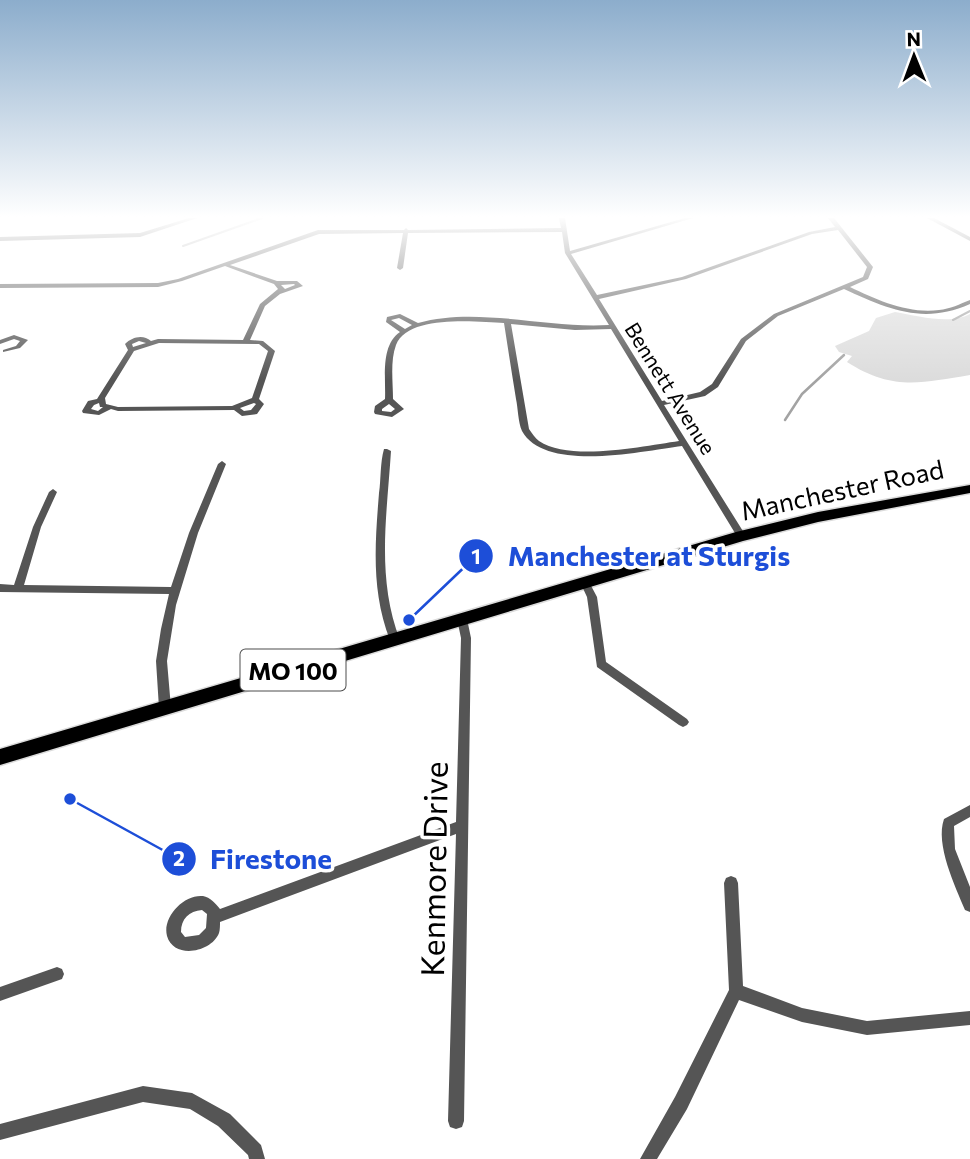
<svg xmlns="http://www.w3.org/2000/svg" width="970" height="1159" font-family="Commissioner,sans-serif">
	<rect width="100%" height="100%" fill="#fff"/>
	<path fill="#dcdcdc" d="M 895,312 C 918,316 950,325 970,314 L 970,375 C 921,383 892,391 847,362 L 852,356 L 839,352 L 835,346 L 869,331 L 876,318 Z"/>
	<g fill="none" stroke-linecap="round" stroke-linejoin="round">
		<g stroke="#a3a3a3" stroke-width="2">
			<polyline points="183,246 262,218"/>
			<polyline points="953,320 970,311"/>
		</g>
		<polyline stroke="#a3a3a3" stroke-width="2.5" points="785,420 802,394 844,355"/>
		<g stroke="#dbdbdb" stroke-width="3">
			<polygon id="primary" points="970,485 970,493 818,522 743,541 0,765 0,749 736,532 818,512"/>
		</g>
		<g fill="#555" fill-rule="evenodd">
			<polygon points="189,218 197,218 140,237 0,241 0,237 140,233"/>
			<path d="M 559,218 L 565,218 L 570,251 L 685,218 L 693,218 L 571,254 L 597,295 L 682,277 L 809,232 L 835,227 L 828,218 L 834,218 L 873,267 L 868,279 L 850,287 C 877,300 908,314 939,310 C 950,309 960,304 970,300 L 970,304 C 923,325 888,309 844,289 L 778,316 L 746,341 L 718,387 L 705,396 L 664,405 L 746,536 L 741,539 L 738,538 L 682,446 C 643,451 545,473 522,431 C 518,422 518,408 516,399 C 512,374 508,349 504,323 C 478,322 408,314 396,345 C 390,361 393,382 393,399 L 404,409 L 392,417 L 375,414 L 374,412 L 375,406 L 385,399 C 386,378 380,346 400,332 L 386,322 L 387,317 L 400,314 L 418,323 C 478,306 547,329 609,325 L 565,253 L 562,232 L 408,233 L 403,268 L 400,270 L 397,268 L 403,233 L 319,234 L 230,265 L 277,281 L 297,281 L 303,286 L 280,294 L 265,306 L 250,340 L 263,341 L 275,351 L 259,399 L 264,404 L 257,414 L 242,416 L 234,410 L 118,411 L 111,409 L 99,415 L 83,413 L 82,411 L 88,401 L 97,399 L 128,350 L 125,344 C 132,337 143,334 151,341 L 158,339 L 243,340 L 260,304 L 278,289 L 274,284 L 225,266 L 182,281 L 158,287 L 0,288 L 0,284 L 158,283 L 178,279 L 318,230 L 404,230 L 406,228 L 408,230 L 561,228 ZM 838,230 L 867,267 L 863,277 L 774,314 L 741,339 L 712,384 L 700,392 L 662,401 L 599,299 L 686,279 L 812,234 ZM 294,284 L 295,285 L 285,289 L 281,285 ZM 399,318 L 412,325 L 405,329 L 391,320 ZM 511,324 L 575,330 L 611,329 L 679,441 C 644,446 570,462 539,441 C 535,438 532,433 529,429 ZM 139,341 L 146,343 L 133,347 L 132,344 ZM 159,343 L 259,344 L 268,351 L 252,398 L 232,406 L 118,407 L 106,404 L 105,398 L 134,351 ZM 99,403 L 100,407 L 103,407 L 98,411 L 91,409 L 94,405 ZM 254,403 L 256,404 L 251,410 L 244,411 L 240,408 ZM 389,404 L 395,409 L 391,412 L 382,411 L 382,409 Z"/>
			<polygon points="927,218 934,218 970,237 970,241"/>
			<polygon points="14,335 28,340 20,348 3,352 3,350 16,346 20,341 14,339 0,344 0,340"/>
			<path d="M 384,449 L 387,449 L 391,451 C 387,515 376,578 400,640 L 399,643 L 391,643 L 390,640 C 371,591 375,544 379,493 C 381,479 380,463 384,449 Z"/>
			<polygon points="222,461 226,464 198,533 176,605 167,661 171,708 169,711 165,713 161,711 159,708 156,661 161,629 169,594 0,592 0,584 14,585 33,527 49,492 53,489 57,492 41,527 24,585 171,587 189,533 218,464"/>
			<polygon points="585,579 588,580 597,597 606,662 687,719 689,722 687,725 683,727 679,725 597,667 587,597 580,582"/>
			<path d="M 462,615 L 466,616 L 467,619 L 471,638 L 464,1121 L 462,1127 L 456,1129 L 450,1127 L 448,1121 L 456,834 L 220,922 C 220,925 220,930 219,933 C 212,952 174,960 167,936 C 162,917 184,894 203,896 C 210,897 216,904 220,909 L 456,822 L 461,638 L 457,619 L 458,616 ZM 202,910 L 207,914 L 206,928 L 199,935 L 185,937 L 181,932 C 181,919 189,911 202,910 Z"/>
			<path d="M 970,805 L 970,817 L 954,826 L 955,849 L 970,887 L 970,912 L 965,910 C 955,886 935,844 944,819 Z"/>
			<polygon points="731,876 736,878 738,883 743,986 802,1008 867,1021 970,1011 970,1025 867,1035 802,1022 739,1000 687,1109 657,1159 640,1159 675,1097 729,990 724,883 726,878"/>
			<polygon points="57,967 62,969 64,974 62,979 0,1001 0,987"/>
			<polygon points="143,1086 192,1093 230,1114 261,1145 265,1159 249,1159 248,1155 218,1126 190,1109 143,1102 0,1140 0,1124"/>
		</g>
		<use href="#primary" fill="#000" fill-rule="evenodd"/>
	</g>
	<linearGradient id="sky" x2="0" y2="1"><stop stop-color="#8cadcc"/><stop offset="0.57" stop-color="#fff"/><stop offset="1" stop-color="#fff" stop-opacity="0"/></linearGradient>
	<rect width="970" height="380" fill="url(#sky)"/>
	<g text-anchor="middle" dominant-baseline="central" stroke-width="7" stroke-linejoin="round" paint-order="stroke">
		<g font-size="21" fill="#000" stroke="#fff">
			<text transform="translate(671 388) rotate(58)">Bennett Avenue</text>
		</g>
		<rect fill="#fff" stroke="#4c4c4c" stroke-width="2" x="240.5" y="649.5" width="105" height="41" rx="5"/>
		<g font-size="24" font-weight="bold" fill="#000">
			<text x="293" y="670">MO 100</text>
		</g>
		<g font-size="26" fill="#000" stroke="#fff">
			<text transform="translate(842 489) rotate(-12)">Manchester Road</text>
		</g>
		<g font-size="32" fill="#000" stroke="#fff">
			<text transform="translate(433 869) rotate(-89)">Kenmore Drive</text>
		</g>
	</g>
	<path fill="none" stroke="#1d4ed8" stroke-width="2.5" d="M409 620L476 556M70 799L179 859"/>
	<g fill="#1d4ed8" stroke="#fff" stroke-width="2.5">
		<circle cx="409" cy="620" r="7"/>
		<circle cx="70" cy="799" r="7"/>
		<circle cx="476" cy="556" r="18"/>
		<circle cx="179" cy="859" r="18"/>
	</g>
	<g font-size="21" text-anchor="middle" font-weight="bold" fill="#fff">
		<text x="476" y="564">1</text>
		<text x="179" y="866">2</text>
	</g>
	<g font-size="28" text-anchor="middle" font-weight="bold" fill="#1d4ed8" stroke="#fff" stroke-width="7" stroke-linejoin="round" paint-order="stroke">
		<text x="649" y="566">Manchester at Sturgis</text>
		<text x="271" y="869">Firestone</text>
	</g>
	<g transform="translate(914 56) rotate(359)" stroke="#ffffff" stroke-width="5" paint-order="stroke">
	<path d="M0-5L12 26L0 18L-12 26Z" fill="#000000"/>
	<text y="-10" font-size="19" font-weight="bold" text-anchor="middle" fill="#000000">N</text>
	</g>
</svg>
